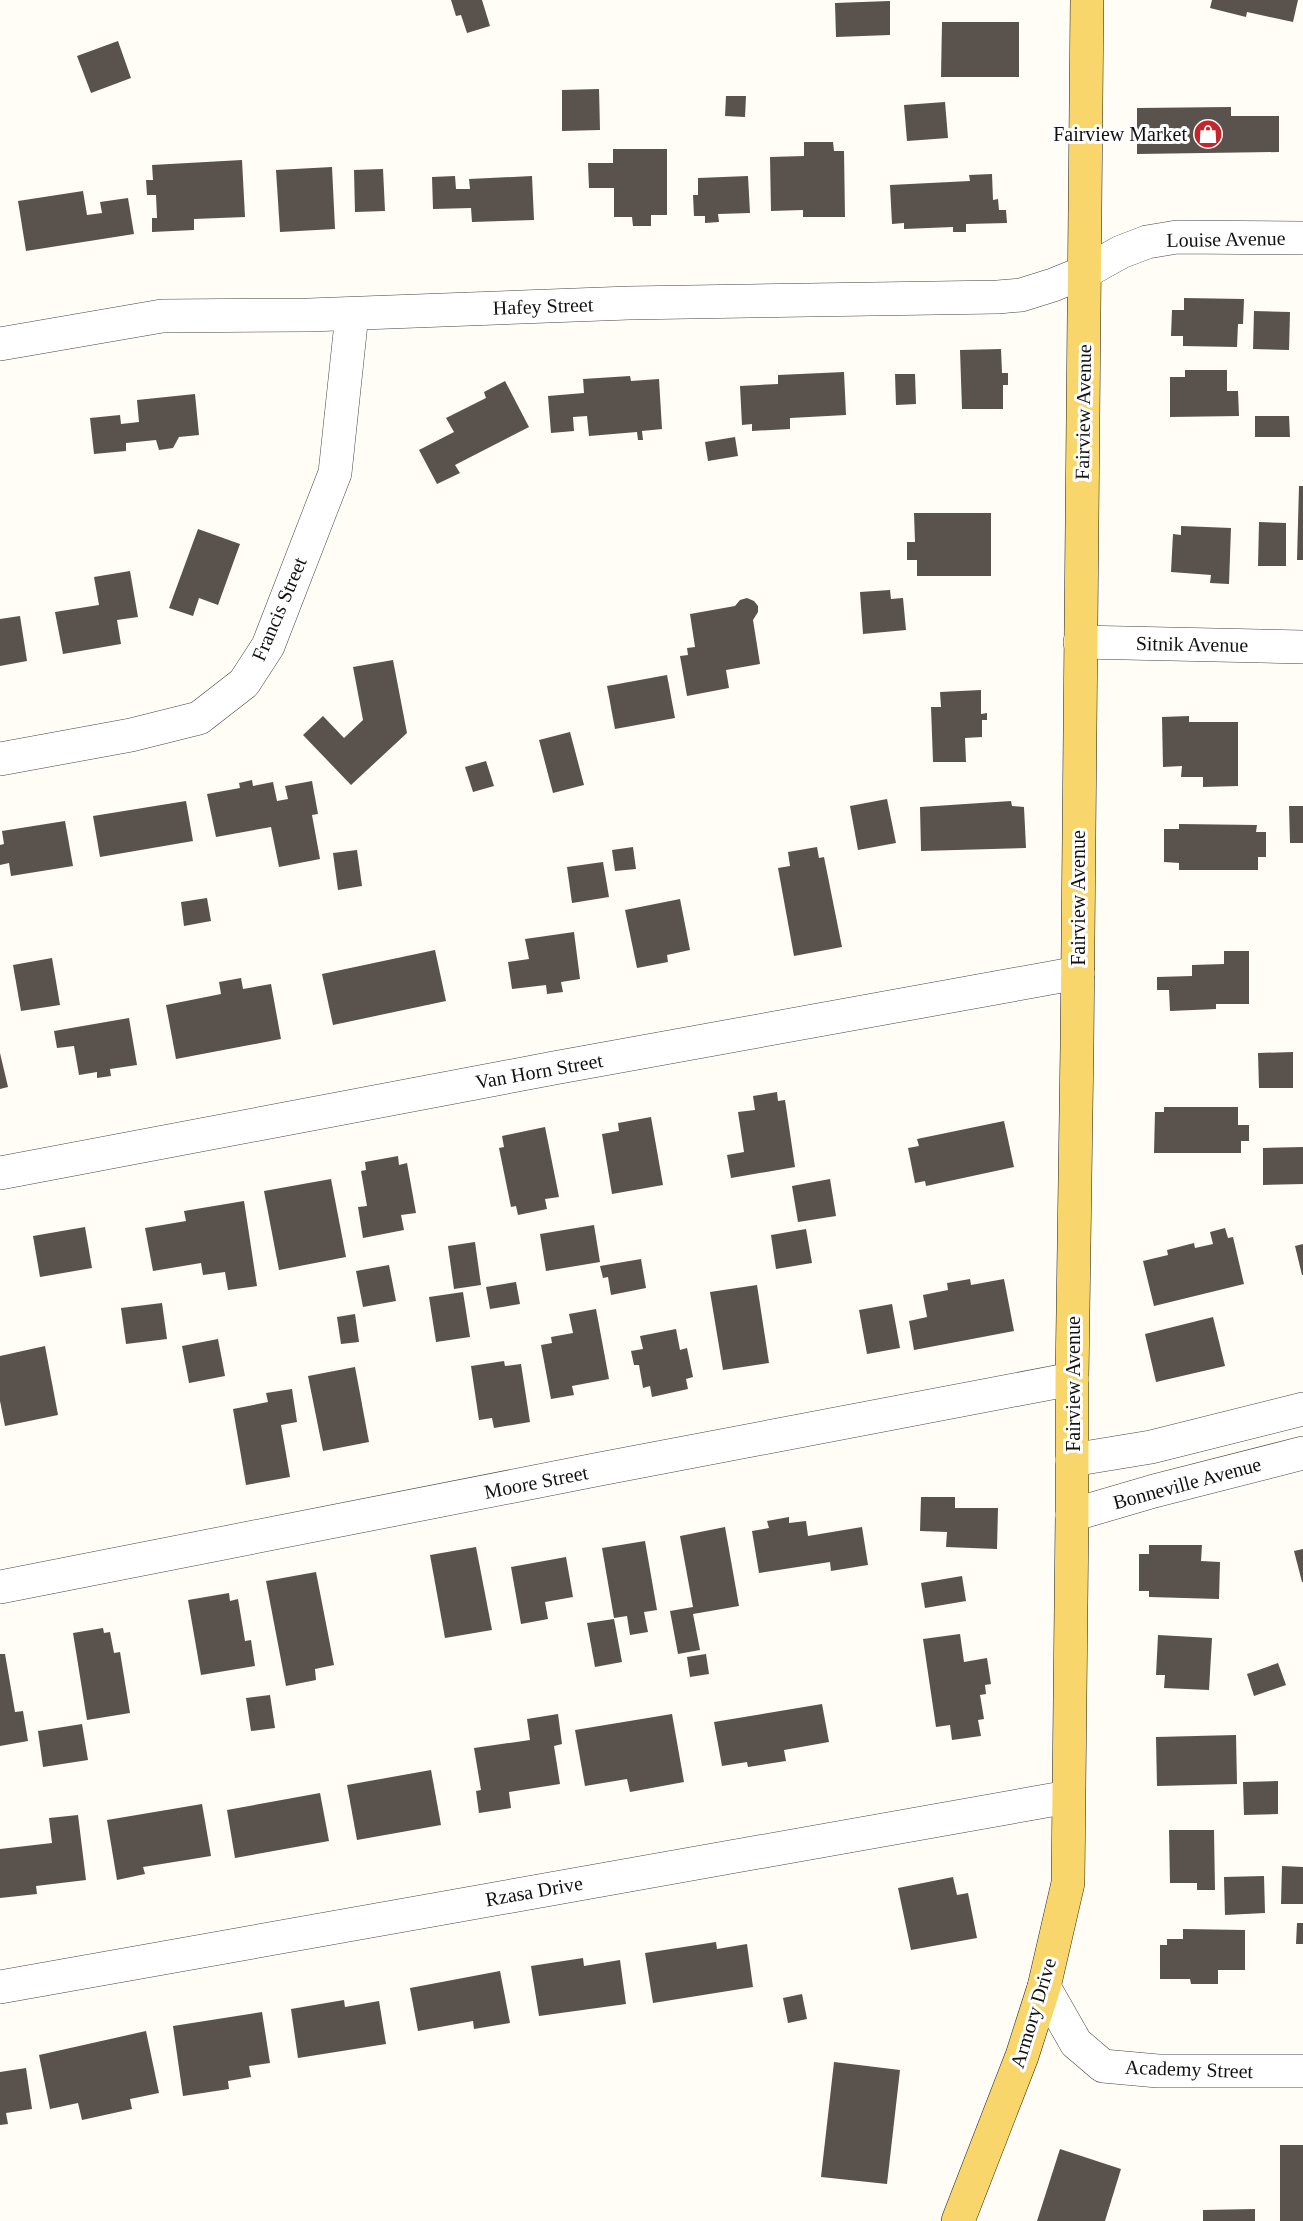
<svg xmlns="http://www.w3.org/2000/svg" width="1303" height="2221" font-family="Georgia,serif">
	<rect width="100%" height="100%" fill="#fffdf5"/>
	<g fill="#5a524d">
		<polygon points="451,0 482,0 490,26 467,33 461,15 456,16"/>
		<polygon points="1212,0 1298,0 1293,22 1247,12 1246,17 1210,8"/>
		<polygon points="890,1 890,35 836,37 835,3"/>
		<polygon points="942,22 1019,22 1019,77 941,77"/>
		<polygon points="118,41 131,78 91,93 77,56"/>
		<polygon points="599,89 600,130 562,131 562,90"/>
		<polygon points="726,96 746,96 745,117 725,116"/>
		<polygon points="945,102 948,138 907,141 904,105"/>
		<polygon points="1231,107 1231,116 1279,116 1279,152 1137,154 1137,108"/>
		<polygon points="804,142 833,142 834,151 844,151 845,217 803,217 803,210 771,211 770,157 804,156"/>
		<polygon points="613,149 667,149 667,215 651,215 651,226 633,226 632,217 614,217 614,188 589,188 588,163 613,163"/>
		<polygon points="242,160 245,217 194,219 194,230 152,232 152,218 157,218 156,195 147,195 146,180 153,180 152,165"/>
		<polygon points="332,167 335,229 280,232 276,170"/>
		<polygon points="383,169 385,211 355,212 354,170"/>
		<polygon points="992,174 993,200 998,199 999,210 1006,210 1007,223 966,224 966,232 953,232 953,227 904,229 904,223 892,224 890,185 970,181 969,175"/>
		<polygon points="455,176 456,189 470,189 469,179 532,176 534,220 472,222 471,208 433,209 432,177"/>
		<polygon points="748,176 750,213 718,214 719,222 705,223 705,216 694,216 693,195 698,195 698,178"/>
		<polygon points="83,191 87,215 102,213 100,202 128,198 134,234 26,251 18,201"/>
		<polygon points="1184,298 1244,299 1243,324 1238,324 1237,347 1183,346 1183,336 1171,336 1172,310 1184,310"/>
		<polygon points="1254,311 1290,312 1289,350 1253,349"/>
		<polygon points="1001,349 1002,373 1008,373 1008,385 1003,385 1003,409 962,409 960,350"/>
		<polygon points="1185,370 1227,370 1227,391 1238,391 1239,416 1170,417 1170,377 1185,377"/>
		<polygon points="844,372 846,415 790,418 790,429 752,431 752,424 742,425 740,386 778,384 778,375"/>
		<polygon points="895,374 915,374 916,404 896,405"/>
		<polygon points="630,376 631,381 659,379 662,429 642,431 643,440 638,440 637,432 589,436 587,416 573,417 574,431 551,433 548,396 584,393 583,379"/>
		<polygon points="505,381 529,427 455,465 460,473 437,484 419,450 454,432 446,418 486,398 484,392"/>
		<polygon points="195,394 199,435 179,437 173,448 159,450 156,440 126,443 126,451 94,454 90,418 120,415 121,424 139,422 137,400"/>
		<polygon points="1255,416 1289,416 1290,437 1255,437"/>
		<polygon points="735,437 738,456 708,461 705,442"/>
		<polygon points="1299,486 1303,486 1303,560 1297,560"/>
		<polygon points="914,513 991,513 991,576 917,576 917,560 907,560 907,542 915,542"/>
		<polygon points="1259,522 1286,523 1286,566 1258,566"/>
		<polygon points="1181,526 1231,528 1229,584 1210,583 1211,575 1171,572 1173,534 1181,535"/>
		<polygon points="198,529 240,544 218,605 199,598 193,616 169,608"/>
		<polygon points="130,571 138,617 117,620 121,644 63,654 55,612 99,605 94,577"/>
		<polygon points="890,590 891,599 903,598 906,630 863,634 860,592"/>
		<polygon points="747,598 754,601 758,606 758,612 753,620 760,664 726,670 729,688 687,696 680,656 688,655 687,648 695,647 690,614 735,606 740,600"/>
		<polygon points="20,616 27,661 0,666 0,619"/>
		<polygon points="393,660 407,733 351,785 303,735 323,716 344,738 363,720 353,667"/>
		<polygon points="667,675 675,718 615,729 607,686"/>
		<polygon points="981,690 981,714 987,713 987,720 982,720 982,737 965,738 966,762 933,762 931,707 941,707 940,692"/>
		<polygon points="1189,716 1189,722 1238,722 1238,786 1203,787 1203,777 1181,777 1182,766 1163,767 1162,717"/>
		<polygon points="570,732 584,785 553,793 539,740"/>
		<polygon points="486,761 494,786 473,792 465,767"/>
		<polygon points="252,780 253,786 273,782 277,801 288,799 285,786 312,781 318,814 312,815 320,859 279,867 271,827 216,837 207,794 240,788 239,783"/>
		<polygon points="887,799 896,843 858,850 850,806"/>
		<polygon points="186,801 193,841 100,857 93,816"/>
		<polygon points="1011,801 1012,806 1024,807 1026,848 921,851 920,807"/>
		<polygon points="1289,806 1303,806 1303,843 1290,843"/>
		<polygon points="65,821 73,866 11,876 9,863 0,865 0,845 4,844 2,831"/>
		<polygon points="1179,824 1257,825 1256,832 1266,832 1266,857 1258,857 1258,870 1179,870 1179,863 1164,862 1164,829 1179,829"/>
		<polygon points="633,847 636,869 615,871 612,850"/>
		<polygon points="817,847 819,858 824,857 842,947 794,956 778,868 790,866 788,852"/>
		<polygon points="357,850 362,886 338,890 333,853"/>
		<polygon points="603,862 609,897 572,903 567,867"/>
		<polygon points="207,898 211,921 184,926 181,902"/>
		<polygon points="680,899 690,950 667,955 668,962 637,968 625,910"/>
		<polygon points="574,932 580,979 561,982 563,992 547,994 546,985 512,989 508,962 529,959 525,939"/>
		<polygon points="435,950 446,1001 333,1025 322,974"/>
		<polygon points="1224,951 1249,951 1249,1004 1216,1004 1216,1009 1170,1011 1169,990 1157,990 1157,977 1192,976 1192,965 1224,964"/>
		<polygon points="52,958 60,1005 21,1011 13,965"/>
		<polygon points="241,978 243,989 271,984 281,1039 176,1059 166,1005 221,994 219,982"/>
		<polygon points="129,1018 137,1065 110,1069 111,1076 97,1078 97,1072 79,1075 74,1046 57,1048 54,1031"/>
		<polygon points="1293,1052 1293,1088 1259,1088 1258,1053"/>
		<polygon points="0,1053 8,1087 0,1089"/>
		<polygon points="777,1092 778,1101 785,1100 795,1167 731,1178 727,1155 744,1152 738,1112 755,1110 753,1096"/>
		<polygon points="1164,1107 1238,1107 1238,1125 1249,1125 1249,1141 1241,1141 1241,1153 1154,1153 1155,1112 1164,1112"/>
		<polygon points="651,1117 663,1185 612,1194 602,1134 619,1131 618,1123"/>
		<polygon points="1004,1121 1014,1167 926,1186 925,1181 915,1183 908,1148 919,1146 917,1139"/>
		<polygon points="545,1127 559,1197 545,1199 547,1209 518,1215 516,1206 511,1207 499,1148 504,1147 502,1136"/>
		<polygon points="1303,1147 1303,1184 1263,1185 1263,1148"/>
		<polygon points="398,1156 399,1165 407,1163 416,1213 401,1215 404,1230 363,1238 358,1207 367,1206 361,1171 366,1170 365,1162"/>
		<polygon points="331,1179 346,1257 279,1270 264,1191"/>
		<polygon points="830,1179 836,1216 798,1222 792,1186"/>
		<polygon points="244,1201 257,1286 228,1290 225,1272 203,1275 201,1263 153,1271 145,1228 186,1221 184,1211"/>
		<polygon points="594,1225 600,1262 546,1271 540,1234"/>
		<polygon points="85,1227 92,1268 40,1277 33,1236"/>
		<polygon points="1225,1228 1228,1238 1233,1237 1244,1284 1154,1306 1143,1261 1168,1255 1167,1250 1194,1243 1195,1248 1213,1244 1210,1232"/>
		<polygon points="806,1229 812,1263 776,1269 771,1235"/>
		<polygon points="475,1242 481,1285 454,1289 448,1246"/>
		<polygon points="1303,1244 1303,1275 1302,1275 1295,1246"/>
		<polygon points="641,1259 646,1288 611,1295 608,1277 603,1278 600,1266"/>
		<polygon points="389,1265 396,1301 363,1307 356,1271"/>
		<polygon points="970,1279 971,1285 1004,1279 1014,1331 914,1350 909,1321 927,1317 923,1295 948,1290 947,1283"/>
		<polygon points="516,1282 520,1304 490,1309 486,1287"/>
		<polygon points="757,1285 769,1363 723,1370 710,1292"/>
		<polygon points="463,1292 470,1337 436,1342 429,1297"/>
		<polygon points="162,1303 167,1339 126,1344 121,1308"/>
		<polygon points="892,1304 900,1348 867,1354 859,1310"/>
		<polygon points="596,1309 609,1379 572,1386 574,1395 551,1399 541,1345 552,1343 551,1337 573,1333 569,1314"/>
		<polygon points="355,1314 359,1342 341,1344 337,1317"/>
		<polygon points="1213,1317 1225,1366 1156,1382 1145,1334"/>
		<polygon points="676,1329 680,1350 687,1348 693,1377 686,1379 688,1389 652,1397 650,1386 643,1388 639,1365 634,1365 631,1351 643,1349 640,1336"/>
		<polygon points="218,1339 225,1376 189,1383 182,1346"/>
		<polygon points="45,1346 58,1415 5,1426 0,1401 0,1356"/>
		<polygon points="504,1361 505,1366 521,1364 530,1422 494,1428 492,1418 479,1420 471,1366"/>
		<polygon points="355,1367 369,1442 323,1451 308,1376"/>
		<polygon points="292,1389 297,1422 281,1425 290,1477 246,1485 233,1409 268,1402 266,1393"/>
		<polygon points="921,1497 955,1497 955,1508 998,1508 997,1549 946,1547 947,1532 920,1531"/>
		<polygon points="789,1517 789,1523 806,1521 808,1536 862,1527 868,1565 831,1571 830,1562 759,1573 752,1531 769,1528 767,1521"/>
		<polygon points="725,1527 739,1606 693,1614 700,1650 678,1654 670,1611 693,1607 680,1536"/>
		<polygon points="645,1541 657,1610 644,1612 648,1632 630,1635 627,1616 614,1618 602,1548"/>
		<polygon points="1149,1545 1202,1545 1201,1561 1220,1562 1219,1599 1149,1597 1149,1591 1139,1591 1139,1554 1149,1554"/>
		<polygon points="476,1547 492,1630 445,1638 430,1555"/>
		<polygon points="1303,1549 1303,1582 1302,1582 1294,1551"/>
		<polygon points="566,1557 573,1597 545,1602 548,1619 521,1624 511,1567"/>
		<polygon points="316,1572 334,1665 315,1669 316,1680 286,1686 266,1581"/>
		<polygon points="962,1576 966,1601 925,1608 921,1583"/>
		<polygon points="229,1593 230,1601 238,1599 245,1641 251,1640 255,1666 201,1675 188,1600"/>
		<polygon points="614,1619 622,1662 595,1667 587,1623"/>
		<polygon points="103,1628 104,1633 110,1632 114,1653 120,1652 130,1713 87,1720 73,1633"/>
		<polygon points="960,1634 964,1662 987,1658 991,1684 985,1685 986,1694 980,1695 984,1719 978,1720 981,1736 952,1740 950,1725 936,1727 923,1639"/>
		<polygon points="1158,1635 1212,1638 1209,1690 1164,1688 1165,1675 1156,1675"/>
		<polygon points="0,1654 5,1654 15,1712 23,1711 28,1741 0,1746"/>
		<polygon points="706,1654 709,1674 690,1677 687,1657"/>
		<polygon points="1278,1663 1286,1685 1254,1696 1247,1674"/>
		<polygon points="270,1695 275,1728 251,1731 246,1698"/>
		<polygon points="822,1704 829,1742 784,1750 786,1761 748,1767 747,1762 722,1766 714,1722"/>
		<polygon points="558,1714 562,1744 554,1746 560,1784 509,1792 511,1808 479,1813 476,1791 481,1790 474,1748 530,1740 527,1719"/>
		<polygon points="672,1714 684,1782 630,1792 627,1779 585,1786 575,1730"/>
		<polygon points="82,1724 88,1760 43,1767 38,1731"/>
		<polygon points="1236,1735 1237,1784 1157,1786 1156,1737"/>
		<polygon points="431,1770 441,1825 357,1840 347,1785"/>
		<polygon points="1278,1781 1278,1814 1244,1815 1243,1782"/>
		<polygon points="320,1793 329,1841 235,1858 227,1810"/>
		<polygon points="202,1804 211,1856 143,1867 145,1874 117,1880 107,1820"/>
		<polygon points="78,1815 86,1880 36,1886 37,1894 0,1898 0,1849 52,1843 49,1818"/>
		<polygon points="1169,1830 1214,1830 1215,1890 1197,1890 1197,1883 1170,1883"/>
		<polygon points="1282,1866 1303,1867 1303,1904 1281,1904"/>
		<polygon points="1264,1876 1265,1913 1225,1915 1224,1877"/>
		<polygon points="953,1877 957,1895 968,1893 977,1938 911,1950 898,1888"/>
		<polygon points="1297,1923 1303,1923 1303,1944 1296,1944"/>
		<polygon points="1183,1929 1245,1930 1245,1970 1218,1970 1218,1984 1191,1984 1190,1979 1160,1979 1160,1945 1167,1945 1167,1939 1183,1939"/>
		<polygon points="716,1942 717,1949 747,1944 753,1987 653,2003 645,1953"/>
		<polygon points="583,1958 584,1966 620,1960 626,2004 539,2016 531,1966"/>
		<polygon points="500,1971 510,2023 474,2029 473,2021 418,2031 410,1988"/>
		<polygon points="802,1994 807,2019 788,2023 783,1998"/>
		<polygon points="344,2000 345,2007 379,2001 386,2044 298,2058 291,2009"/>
		<polygon points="262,2012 270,2063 249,2066 251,2077 228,2081 229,2089 183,2096 173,2026"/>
		<polygon points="146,2031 159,2093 130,2099 132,2109 82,2120 78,2103 50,2109 39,2055"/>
		<polygon points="834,2062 900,2070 887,2184 821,2177"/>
		<polygon points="26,2068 32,2109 6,2113 8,2124 0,2125 0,2072"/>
		<rect x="1280" y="2145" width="23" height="76"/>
		<polygon points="1060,2149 1121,2169 1105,2221 1037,2221"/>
		<polygon points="1255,2209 1255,2221 1203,2221 1203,2210"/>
	</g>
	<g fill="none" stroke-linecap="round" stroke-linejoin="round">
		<g stroke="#444" stroke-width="34">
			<g id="minor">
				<polyline points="0,344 162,316 309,315 629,303 998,297 1021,295 1053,285 1085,272 1121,252 1147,242 1177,237 1303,238"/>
				<polyline points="1080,642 1303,647"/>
				<polyline points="0,759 131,735 199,718 244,683 268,646 335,473 352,314"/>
				<polyline points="0,1173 554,1068 1078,973"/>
				<polyline points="1072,1460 1151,1447 1303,1409"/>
				<polyline points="1072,1515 1154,1491 1303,1453"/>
				<polyline points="0,1587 600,1469 1072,1379"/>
				<polyline points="0,1987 1068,1797"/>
				<polyline points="1044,1987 1076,2043 1103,2066 1158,2071 1303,2071"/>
			</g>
		</g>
		<g stroke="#222" stroke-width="34">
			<polyline id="major" points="958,2221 1022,2056 1044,1987 1068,1883 1072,1515 1072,1379 1077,1046 1087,0"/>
		</g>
		<use href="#minor" stroke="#fff" stroke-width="33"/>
		<use href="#major" stroke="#f9d66b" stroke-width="33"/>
	</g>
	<defs>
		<g id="shop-disc" transform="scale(1.5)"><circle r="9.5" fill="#c4262e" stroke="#fff"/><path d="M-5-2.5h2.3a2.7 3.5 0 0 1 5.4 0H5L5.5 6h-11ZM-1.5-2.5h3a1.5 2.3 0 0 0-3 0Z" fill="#fff"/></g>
	</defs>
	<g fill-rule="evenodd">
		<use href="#shop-disc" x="1208" y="134"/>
	</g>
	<g text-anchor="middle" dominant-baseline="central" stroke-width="6" stroke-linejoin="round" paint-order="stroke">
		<g font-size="20" fill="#111" stroke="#fff" text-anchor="end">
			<text x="1187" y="134">Fairview Market</text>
		</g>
		<g font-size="20" fill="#111" stroke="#fff">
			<text transform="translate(1226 239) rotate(-1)">Louise Avenue</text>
			<text transform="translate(543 306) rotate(-2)">Hafey Street</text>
			<text transform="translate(1083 412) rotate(-89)">Fairview Avenue</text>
			<text transform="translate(279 609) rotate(-67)">Francis Street</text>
			<text transform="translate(1192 644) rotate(1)">Sitnik Avenue</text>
			<text transform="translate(1078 898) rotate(-90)">Fairview Avenue</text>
			<text transform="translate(539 1071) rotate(-10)">Van Horn Street</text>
			<text transform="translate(1073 1384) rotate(-90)">Fairview Avenue</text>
			<text transform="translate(536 1482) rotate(-11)">Moore Street</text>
			<text transform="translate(1187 1483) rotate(-15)">Bonneville Avenue</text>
			<text transform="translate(534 1891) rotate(-10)">Rzasa Drive</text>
			<text transform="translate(1033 2013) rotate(-73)">Armory Drive</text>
			<text transform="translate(1189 2069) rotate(2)">Academy Street</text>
		</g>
	</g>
</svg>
